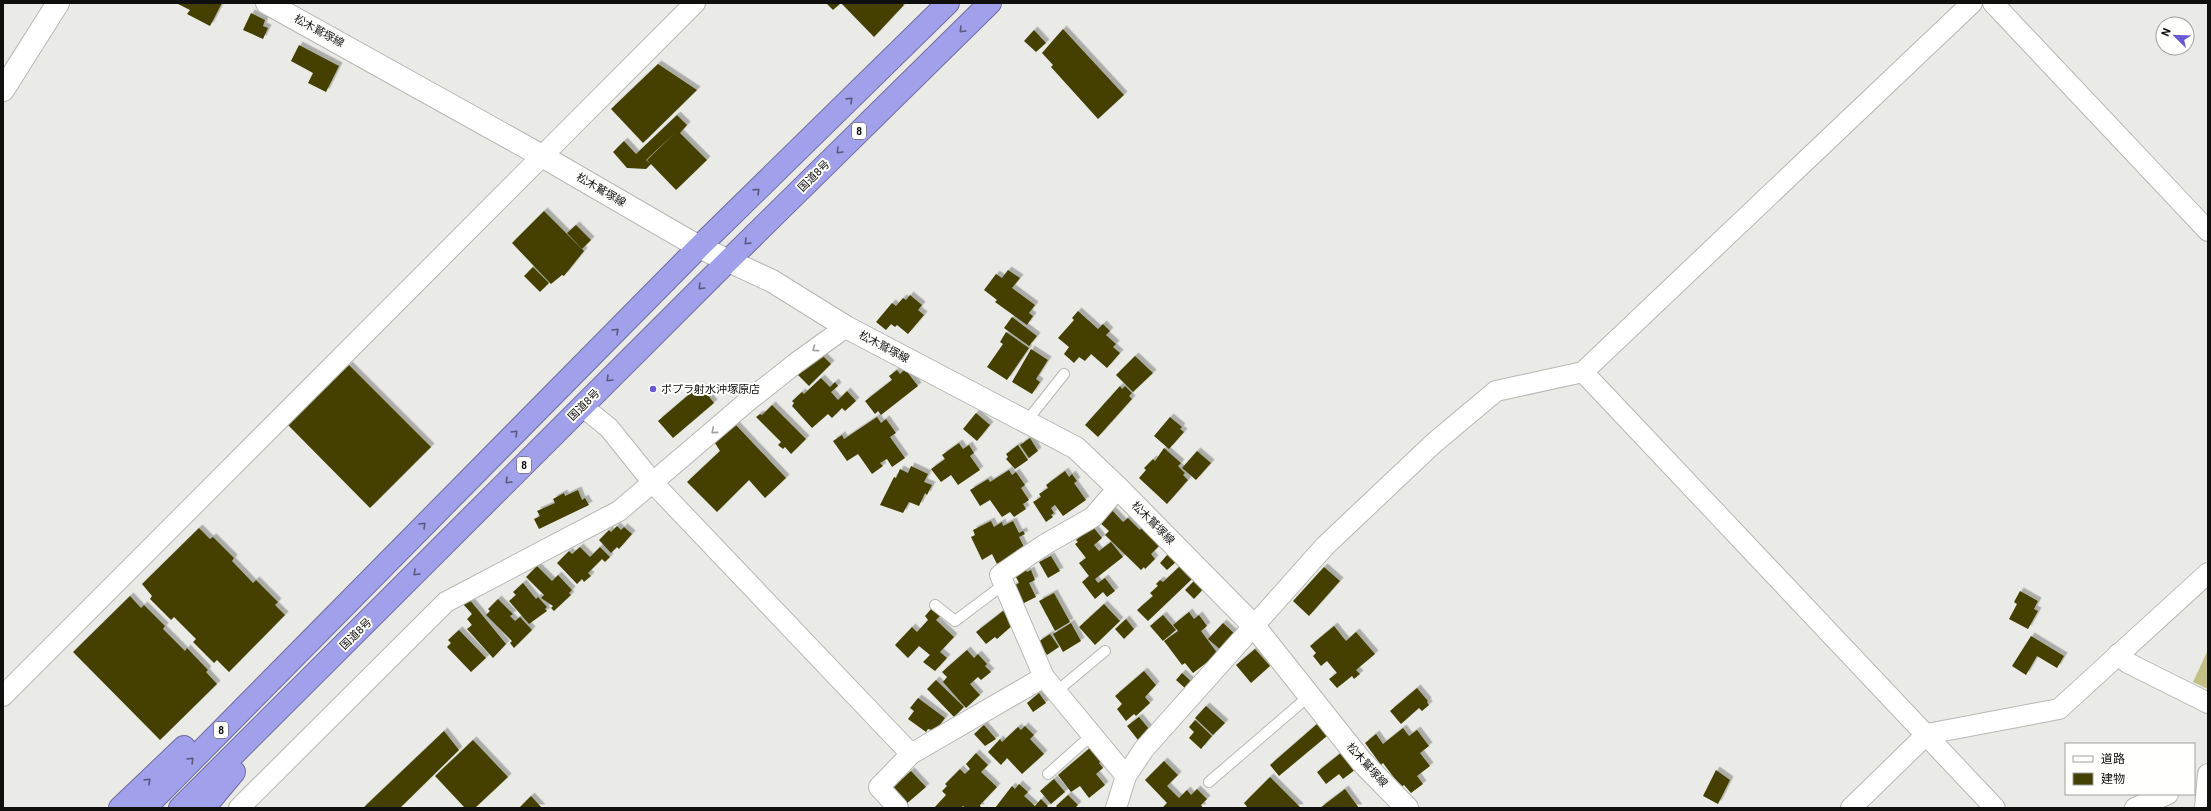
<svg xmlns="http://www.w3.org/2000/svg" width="2211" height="811" font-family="Roboto,'Noto Sans JP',sans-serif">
	<defs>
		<filter id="shadow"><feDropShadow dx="3.5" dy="-3.5" stdDeviation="0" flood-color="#0004"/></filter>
	</defs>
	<rect width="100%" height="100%" fill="#eaeae6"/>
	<polygon fill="#c2c085" points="2208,650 2208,689 2193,682"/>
	<g fill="#444104" filter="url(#shadow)">
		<polygon points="176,3 222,3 210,26 187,14 190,10"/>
		<polygon points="826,3 841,3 833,10"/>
		<polygon points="841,3 902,3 904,5 874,37"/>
		<polygon points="251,13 265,20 263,26 268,28 263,39 243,30"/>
		<polygon points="1063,29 1124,95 1098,119 1051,67 1053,65 1042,53"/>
		<polygon points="1034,30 1046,43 1036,52 1024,41"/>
		<polygon points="299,45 339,66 326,92 308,83 313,73 291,61"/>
		<polygon points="658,64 697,90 643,143 611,109"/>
		<polygon points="677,115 687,125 680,133 707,160 676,190 647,160 676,132 646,160 651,164 646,169 627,168 613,152 624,141 636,154"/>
		<polygon points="544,211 584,251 564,276 562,275 551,284 512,243"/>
		<polygon points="576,225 591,240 582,249 567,233"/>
		<polygon points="533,267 549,283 540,292 524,276"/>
		<polygon points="1008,270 1020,278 1012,288 1035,305 1029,313 1033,316 1027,325 995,302 997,300 984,290 996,274 1002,278"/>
		<polygon points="910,295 922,305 918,310 924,315 908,334 897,325 895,327 891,324 886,330 876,322 892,303 896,306 903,298 906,300"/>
		<polygon points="1078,311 1098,329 1103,324 1110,331 1106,335 1116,344 1113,347 1120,353 1107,368 1091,354 1085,361 1079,357 1074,363 1064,354 1069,347 1058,338 1074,320 1072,318"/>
		<polygon points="1012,317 1037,336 1029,346 1004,328"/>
		<polygon points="1006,332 1029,348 1007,380 987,367 1003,344 1000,342"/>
		<polygon points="1031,349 1048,360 1036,379 1040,382 1032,394 1012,382"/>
		<polygon points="821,354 831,364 809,386 797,374"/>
		<polygon points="1135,356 1153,373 1133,392 1116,375"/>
		<polygon points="349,365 431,447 370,508 288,425"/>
		<polygon points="905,369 918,386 881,415 878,411 875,414 865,401 892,380 889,376 897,370 900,374"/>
		<polygon points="821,378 830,387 835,382 838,386 831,392 838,400 847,391 856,401 845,411 842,408 832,418 828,414 812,428 792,406 794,403 792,401 802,392 804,394"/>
		<polygon points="700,385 714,403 673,438 658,421"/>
		<polygon points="1120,386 1122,389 1125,386 1132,393 1129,396 1132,399 1098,437 1085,425"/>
		<polygon points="772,405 806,439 791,454 785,447 783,449 778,445 781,442 756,417 760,414 762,415"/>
		<polygon points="976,413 990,425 977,441 963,429"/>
		<polygon points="877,417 881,423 886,419 896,433 890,437 905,458 892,467 887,459 880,463 883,466 872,474 858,454 847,461 833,441 842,435 844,439"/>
		<polygon points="1170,417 1182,427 1180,429 1184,432 1169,449 1154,436"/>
		<polygon points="735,424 786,478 765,498 749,480 717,512 687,482 720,451 715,443"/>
		<polygon points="1030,438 1038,451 1029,458 1020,445"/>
		<polygon points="959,443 963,449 969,445 974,453 970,456 980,470 958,485 951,475 941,482 931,469 945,459 942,455"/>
		<polygon points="1018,445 1028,460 1015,469 1006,459 1008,457 1006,454"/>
		<polygon points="1164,448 1181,463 1178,466 1185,473 1183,475 1188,480 1167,504 1139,478 1146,470 1144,468 1153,459 1155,461"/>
		<polygon points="1197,451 1211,463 1196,480 1182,468"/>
		<polygon points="911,466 928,474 924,482 932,485 927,495 925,493 919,506 909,502 903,513 880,505 894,477 896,478 900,469 908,473"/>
		<polygon points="1009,470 1012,475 1016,472 1025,485 1021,488 1029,500 1023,504 1026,509 1014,517 1010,512 1002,517 990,500 980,506 970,490 988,479 990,482"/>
		<polygon points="1065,471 1069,477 1072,474 1077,481 1074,483 1086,500 1063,516 1055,505 1051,508 1054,513 1051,515 1053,517 1046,522 1033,502 1041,497 1039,494 1048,488 1046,485"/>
		<polygon points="578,490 582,500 585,498 589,505 539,529 534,519 540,516 537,511 555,503 553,499 564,493 565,496"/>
		<polygon points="1110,508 1123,522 1128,518 1140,530 1142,527 1160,545 1151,554 1155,559 1145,569 1144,567 1141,570 1105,535 1109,531 1098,521"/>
		<polygon points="991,521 994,527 1002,522 1003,526 1013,521 1019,533 1023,531 1025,534 1019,537 1024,547 1016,551 1018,554 997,564 992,554 982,560 971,537 975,535 973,530"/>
		<polygon points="617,526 621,530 624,527 632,534 619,549 617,547 611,553 599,540 609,530 611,532"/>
		<polygon points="1093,527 1102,538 1094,545 1099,551 1111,542 1123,557 1095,579 1098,583 1105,578 1115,591 1107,597 1103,592 1095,599 1082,582 1089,576 1079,563 1086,558 1075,544 1078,542 1076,540"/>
		<polygon points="199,528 210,539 213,537 234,558 232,561 253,583 256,580 278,602 275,605 285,615 229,672 217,660 214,663 193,642 196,639 174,617 171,620 150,599 152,596 142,584"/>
		<polygon points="580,547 590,557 600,547 610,557 605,562 602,559 588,573 591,576 584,582 582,579 577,584 557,563 569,551 572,554"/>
		<polygon points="1169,553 1177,561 1167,570 1160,563"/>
		<polygon points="1051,556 1060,571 1048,578 1039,562"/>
		<polygon points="537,566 552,581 558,575 572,590 569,593 571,595 554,611 551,608 553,606 541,598 544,595 526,577"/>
		<polygon points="1180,566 1192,579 1148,621 1137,610 1153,596 1150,593 1158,586 1156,584 1160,580 1163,582"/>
		<polygon points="1324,567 1340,581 1309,616 1293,601"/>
		<polygon points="1026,570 1027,572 1031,570 1035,580 1029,583 1036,597 1020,605 1012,587 1019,583 1015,575"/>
		<polygon points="1196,579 1205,587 1194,599 1185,590"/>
		<polygon points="523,583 536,599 538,597 547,607 545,609 547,611 529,624 509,601 516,595 513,592"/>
		<polygon points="2020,591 2038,601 2034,609 2038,611 2028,629 2009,619 2017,604 2014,602"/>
		<polygon points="1054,593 1070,622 1055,631 1039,601"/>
		<polygon points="130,596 141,608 144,605 165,626 163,629 185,651 187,648 208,670 206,672 217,684 160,740 73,652"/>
		<polygon points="469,599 506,644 493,658 467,629 472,625 467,619 472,614 463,604"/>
		<polygon points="498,599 513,614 510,616 515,621 520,617 532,630 514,648 510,643 512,641 486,615 490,611 488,609"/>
		<polygon points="1104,604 1120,621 1095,645 1079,627"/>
		<polygon points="932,608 940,616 936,620 954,637 940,652 947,658 935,671 923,662 930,655 919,646 908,658 895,645 912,627 917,632 928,620 925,616"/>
		<polygon points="1003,611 1014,624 997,639 995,637 986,644 976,632"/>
		<polygon points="1189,612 1194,619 1199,615 1207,626 1201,631 1218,654 1193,673 1185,663 1182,665 1164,641 1178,631 1173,625"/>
		<polygon points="1163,615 1176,630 1163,641 1150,626"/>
		<polygon points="1126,619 1134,629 1124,639 1115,629"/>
		<polygon points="1071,623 1081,641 1063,652 1053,634"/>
		<polygon points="1223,623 1236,635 1222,651 1208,639"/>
		<polygon points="1334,626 1346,641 1356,632 1375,654 1356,670 1360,674 1354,679 1352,676 1337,688 1329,679 1337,673 1327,661 1321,666 1313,656 1316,653 1310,646"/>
		<polygon points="459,630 486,658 471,672 447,647 451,643 448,640"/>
		<polygon points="1050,634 1059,647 1047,655 1038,642"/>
		<polygon points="2031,636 2064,656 2057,668 2037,656 2026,675 2012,666"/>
		<polygon points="1255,649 1270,666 1251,683 1236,665"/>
		<polygon points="967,650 974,658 978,654 987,664 985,666 991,672 981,680 978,677 970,684 980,695 966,708 943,682 947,677 942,672"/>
		<polygon points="1144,671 1156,685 1145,697 1150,703 1136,716 1134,714 1126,721 1117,709 1122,704 1115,696"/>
		<polygon points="1182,673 1193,683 1187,690 1176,680"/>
		<polygon points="936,680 964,707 954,717 927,689"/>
		<polygon points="1417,688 1428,701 1427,702 1429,705 1422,711 1419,708 1401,724 1390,711"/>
		<polygon points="1039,693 1046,703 1033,712 1027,703"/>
		<polygon points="918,698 945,718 935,731 928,729 926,732 908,719 914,711 910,708"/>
		<polygon points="1206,706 1225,723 1213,735 1195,718"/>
		<polygon points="1139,717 1150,730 1138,740 1127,726"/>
		<polygon points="1195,720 1212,736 1201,749 1189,738 1194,732 1189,727"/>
		<polygon points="1317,724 1327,736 1279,776 1270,765"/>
		<polygon points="984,725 996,739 985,746 974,734"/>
		<polygon points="1025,726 1034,735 1030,739 1044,754 1022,774 1007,758 1001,765 988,752 1000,739 1002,742 1018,727 1021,730"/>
		<polygon points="1403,728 1409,736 1417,730 1429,746 1420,753 1430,766 1417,776 1423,784 1411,793 1404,785 1401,787 1383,763 1381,765 1365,743 1376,734 1383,744"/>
		<polygon points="444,731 459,750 400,808 363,808"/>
		<polygon points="473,740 508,777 475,808 465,808 435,776"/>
		<polygon points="1091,747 1101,761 1099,763 1103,768 1096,774 1105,785 1089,798 1080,786 1071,792 1058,775"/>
		<polygon points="1342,752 1356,769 1343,779 1339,774 1326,784 1317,772"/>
		<polygon points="976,753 988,765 981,772 997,787 980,805 981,808 965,808 963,806 961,808 934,808 946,795 942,791 947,786 945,784 960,769 965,774 970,769 966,764"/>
		<polygon points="1164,761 1178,775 1167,786 1179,798 1187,790 1191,795 1197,789 1207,799 1201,805 1203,808 1162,808 1167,803 1145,780"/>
		<polygon points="1716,770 1730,780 1718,804 1703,796"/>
		<polygon points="911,771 926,787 905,805 891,789"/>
		<polygon points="1270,777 1300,807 1299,808 1248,808 1244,803"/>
		<polygon points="1054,779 1065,792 1051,804 1040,791"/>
		<polygon points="1019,784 1028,792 1024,796 1035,806 1041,799 1048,806 1046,808 995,808 1012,786 1015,789"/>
		<polygon points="1345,789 1359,808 1320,808"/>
		<polygon points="1068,795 1078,805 1075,808 1058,808 1056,806"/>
		<polygon points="531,796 542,808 519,808"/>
	</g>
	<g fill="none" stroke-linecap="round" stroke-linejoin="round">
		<g stroke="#b7b7b3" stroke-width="12">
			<g id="lane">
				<polyline points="1026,422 1064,374"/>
				<polyline points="935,605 955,621 1003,585"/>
				<polyline points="1057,691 1105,651"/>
				<polyline points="1048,774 1093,734"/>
				<polyline points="1209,782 1309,696"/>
			</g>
		</g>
		<g stroke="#b7b7b3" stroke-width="22">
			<g id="street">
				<polyline points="1993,3 2208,231"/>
				<polyline points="1583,372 1995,808"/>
				<polyline points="582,406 609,428 654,484 911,754"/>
				<polyline points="1118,488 1093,517 1044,545 1000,575 1044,677 1126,776"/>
				<polyline points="2118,654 2128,663 2208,703"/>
				<polyline points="3,696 695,3"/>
				<polyline points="239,808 446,602 619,511 748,401 796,363 846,327"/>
				<polyline points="898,808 879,787 911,754 1044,677"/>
				<polyline points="1116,808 1126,776 1144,749 1325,546 1434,443 1496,391 1583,372 1972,3"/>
				<polyline points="1851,808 1927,734 2059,709 2208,573"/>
				<polyline points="2135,808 2168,794"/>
				<polyline points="2205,808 2208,774"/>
			</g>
		</g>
		<g stroke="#b7b7b3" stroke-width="24">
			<g id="secondary">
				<polyline points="267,3 542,156 699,247 772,281 846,327 1076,448 1118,488 1254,626 1362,762 1407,808"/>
				<polyline points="3,90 58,3"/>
			</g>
		</g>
		<g stroke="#6e6d9e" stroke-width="24">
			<g id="highway">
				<polyline points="120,808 184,747"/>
				<polyline points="145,808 699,247 948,3"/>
				<polyline points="180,808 729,260 990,3"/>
				<polyline points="204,808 234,772"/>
			</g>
		</g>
		<use href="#lane" stroke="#fff" stroke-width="10"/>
		<use href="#street" stroke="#fff" stroke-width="20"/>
		<use href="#secondary" stroke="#fff" stroke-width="22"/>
		<use href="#highway" stroke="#a1a0eb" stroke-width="22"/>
	</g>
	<defs><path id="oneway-chevron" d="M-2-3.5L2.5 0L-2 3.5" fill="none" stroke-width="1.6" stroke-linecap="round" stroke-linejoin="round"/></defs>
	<g stroke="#58587c">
		<use href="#oneway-chevron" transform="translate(962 30) rotate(135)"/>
		<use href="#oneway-chevron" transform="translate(850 100) rotate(-44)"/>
		<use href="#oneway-chevron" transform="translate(839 151) rotate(135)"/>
		<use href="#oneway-chevron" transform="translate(757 191) rotate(-44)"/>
		<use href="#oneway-chevron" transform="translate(747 242) rotate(135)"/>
		<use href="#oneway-chevron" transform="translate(701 287) rotate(135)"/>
		<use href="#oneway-chevron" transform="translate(616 331) rotate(-45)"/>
		<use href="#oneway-chevron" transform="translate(609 379) rotate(135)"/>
		<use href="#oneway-chevron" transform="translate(515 433) rotate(-45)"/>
		<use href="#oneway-chevron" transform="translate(508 481) rotate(135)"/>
		<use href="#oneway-chevron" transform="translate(423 525) rotate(-45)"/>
		<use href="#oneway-chevron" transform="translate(416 573) rotate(135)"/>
		<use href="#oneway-chevron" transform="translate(191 760) rotate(-46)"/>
		<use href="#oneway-chevron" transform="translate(148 781) rotate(-44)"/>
	</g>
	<g stroke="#9f9f9f">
		<use href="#oneway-chevron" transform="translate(815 349) rotate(144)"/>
		<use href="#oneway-chevron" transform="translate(714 431) rotate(139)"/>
	</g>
	<circle fill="#6759d3" stroke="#fffffe" stroke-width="1.5" cx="653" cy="389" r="4"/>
	<g text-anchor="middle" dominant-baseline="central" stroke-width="4" stroke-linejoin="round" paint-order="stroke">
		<g fill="#fffffe" stroke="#575756" stroke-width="1">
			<rect x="852" y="123" width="14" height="16" rx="3"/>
			<rect x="517" y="457" width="14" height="16" rx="3"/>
			<rect x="214" y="722" width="14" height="16" rx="3"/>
		</g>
		<g font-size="10" font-weight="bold" fill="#0f0f0e">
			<text x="859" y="131">8</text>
			<text x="524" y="465">8</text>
			<text x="221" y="730">8</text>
		</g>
		<g font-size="11" fill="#0f0f0e" stroke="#fffffe">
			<text transform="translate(319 31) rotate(29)">松木鷲塚線</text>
			<text transform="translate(814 176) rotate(-45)">国道8号</text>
			<text transform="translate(601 190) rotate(30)">松木鷲塚線</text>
			<text transform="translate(884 347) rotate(28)">松木鷲塚線</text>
			<text transform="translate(584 405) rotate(-45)">国道8号</text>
			<text transform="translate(1153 523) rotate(45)">松木鷲塚線</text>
			<text transform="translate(356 634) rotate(-45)">国道8号</text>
			<text transform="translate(1367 765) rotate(48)">松木鷲塚線</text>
		</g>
		<g font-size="11" fill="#0f0f0e" stroke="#fffffe" text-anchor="start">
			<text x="661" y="389">ポプラ射水沖塚原店</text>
		</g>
	</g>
	<rect width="2211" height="811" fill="none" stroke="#0f0f0e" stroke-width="8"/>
	<rect x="2065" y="743" width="130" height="52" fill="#fffffe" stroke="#9f9f9e"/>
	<rect x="2073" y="756" width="20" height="6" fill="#ffffff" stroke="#9f9f9e"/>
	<text x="2101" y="763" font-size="12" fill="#0f0f0e">道路</text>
	<rect x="2073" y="773" width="20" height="12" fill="#444104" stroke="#9f9f9e"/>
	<text x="2101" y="783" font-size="12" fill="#0f0f0e">建物</text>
	<g transform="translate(2175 36) rotate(293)"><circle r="19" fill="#fffffe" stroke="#9f9f9e"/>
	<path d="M0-3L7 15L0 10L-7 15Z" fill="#6759d3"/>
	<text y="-6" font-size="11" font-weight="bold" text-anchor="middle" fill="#0f0f0e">N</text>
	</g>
</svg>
